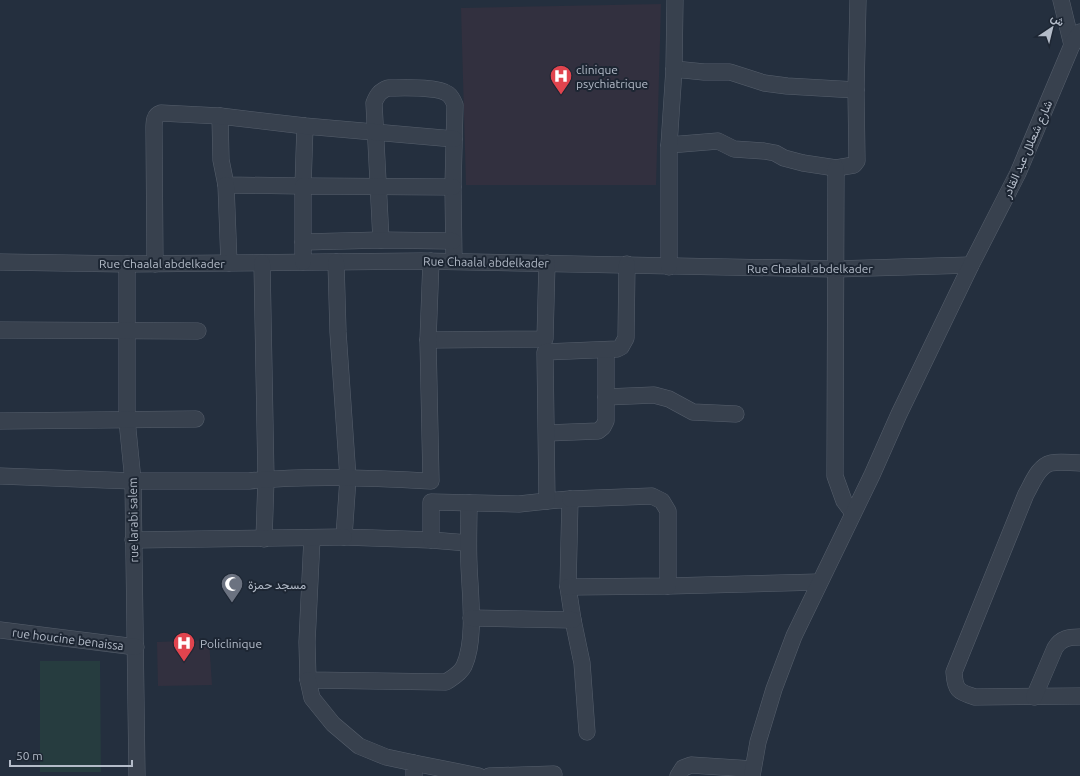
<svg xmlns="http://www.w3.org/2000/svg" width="1080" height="776" font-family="Ubuntu,Vazirmatn,sans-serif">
	<rect width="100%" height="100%" fill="#242f3e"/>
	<g fill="#32303f">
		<polygon points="661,4 656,185 466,185 461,8"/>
		<polygon points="209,640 212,685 158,686 157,642"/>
	</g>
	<polygon fill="#263c3f" points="40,661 100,661 101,772 40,772"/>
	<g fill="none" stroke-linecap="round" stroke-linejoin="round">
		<g stroke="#565f6c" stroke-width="17">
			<g id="minor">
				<polyline points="1061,0 1072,45"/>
				<polyline points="674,69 704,72 730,72 764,83 787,86 856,90"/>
				<polyline points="220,116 221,160 226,185 303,186 305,126"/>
				<polyline points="669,145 718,141 734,149 764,151 775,153 784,158 803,163 836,168 854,165 857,161 856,90 858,0"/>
				<polyline points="836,168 835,476 844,501 853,513"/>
				<polyline points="226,185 229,263"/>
				<path d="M 381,240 L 374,103 C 377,95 380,91 388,88 C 402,88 437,86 448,94 C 452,97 453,100 455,105 L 453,187 L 454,261"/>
				<polyline points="303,242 381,240 453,241"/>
				<polyline points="0,262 127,264 421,261 835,269 971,265"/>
				<polyline points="303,262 303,186 453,187"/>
				<polyline points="336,262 338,332 348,478 344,537 431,540 468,543"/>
				<polyline points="262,263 266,479 264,539"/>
				<polyline points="127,264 127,420 133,481 137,776"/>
				<path d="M 155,264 L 154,128 C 154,122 154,115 161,113 L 220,116 L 305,126 L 454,139"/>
				<polyline points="669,267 669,145 674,69 675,0"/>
				<polyline points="0,330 198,331"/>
				<polyline points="428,340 545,339 547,263"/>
				<polyline points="606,397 654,395 669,399 693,412 736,414"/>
				<polyline points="0,421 196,419"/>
				<polyline points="547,433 598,431 603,427 606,421 606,350"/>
				<path d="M 1080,463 C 1071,463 1060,461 1051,463 C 1038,466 1032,484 1026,494 L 954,672 C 955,690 958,692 975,697 L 1080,696"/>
				<path d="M 0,476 L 133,481 L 249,481 C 309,475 371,478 431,481 L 428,340 L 431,261"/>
				<polyline points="547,501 570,499 568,587 573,620 582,663 587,732"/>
				<path d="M 312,538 L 307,642 L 308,680 L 446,682 C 452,678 460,674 464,666 C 476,640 470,594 469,565 C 468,545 469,524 469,503"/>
				<polyline points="133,540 344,537"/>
				<polyline points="431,540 431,502 519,504 547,501 545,352 617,349 621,347 626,338 627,264"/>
				<polyline points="668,586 819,582"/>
				<polyline points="568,587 668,586 668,511 662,501 652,496 570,499"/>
				<polyline points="471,618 573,620"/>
				<polyline points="0,630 136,647"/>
				<polyline points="308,680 312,698 333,724 359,746 386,757 414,763 414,776"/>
				<path d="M 1034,697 L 1055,648 C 1061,638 1069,637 1080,637"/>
				<polyline points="414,763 479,776"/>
				<polyline points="489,776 554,774"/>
				<polyline points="678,776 683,768 691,765 752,769"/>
				<polyline points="752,776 758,742 774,689 794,636 872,475 899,414 971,265 1018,173 1072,45 1080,32"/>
			</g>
		</g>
		<use href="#minor" stroke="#38414e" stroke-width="16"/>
	</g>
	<defs>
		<g id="hospital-pin" transform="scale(1.15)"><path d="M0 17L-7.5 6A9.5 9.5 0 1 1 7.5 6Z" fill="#e0444e" stroke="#1d2633"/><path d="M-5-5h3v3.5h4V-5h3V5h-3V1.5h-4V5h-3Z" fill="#fff"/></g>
		<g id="mosque-pin" transform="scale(1.15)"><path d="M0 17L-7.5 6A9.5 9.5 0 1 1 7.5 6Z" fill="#6b7280" stroke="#1d2633"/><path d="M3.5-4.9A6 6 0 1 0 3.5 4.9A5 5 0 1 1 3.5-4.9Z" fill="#fff"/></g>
	</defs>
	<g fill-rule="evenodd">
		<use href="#hospital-pin" x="561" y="76"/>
		<use href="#mosque-pin" x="232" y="584"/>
		<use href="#hospital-pin" x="184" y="643"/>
	</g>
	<g text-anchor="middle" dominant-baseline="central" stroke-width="4" stroke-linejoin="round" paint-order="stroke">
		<g font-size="12" fill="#b4bcc9" stroke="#1d2633" text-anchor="start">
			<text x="576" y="69">clinique<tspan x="576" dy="14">psychiatrique</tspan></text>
			<text x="248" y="584">مسجد حمزة</text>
			<text x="200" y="643">Policlinique</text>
		</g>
		<g font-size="12" fill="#b4bcc9" stroke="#1d2633">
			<text transform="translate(1027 149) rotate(-66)">شارع شعلال عبد القادر</text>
			<text transform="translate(486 262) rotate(1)">Rue Chaalal abdelkader</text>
			<text x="162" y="263">Rue Chaalal abdelkader</text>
			<text x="810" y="268">Rue Chaalal abdelkader</text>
			<text transform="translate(133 520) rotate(-91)">rue larabi salem</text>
			<text transform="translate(68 639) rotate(7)">rue houcine benaissa</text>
		</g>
	</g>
	<g transform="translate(1052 28) rotate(35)" stroke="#1d2633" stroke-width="3" paint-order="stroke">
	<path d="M0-3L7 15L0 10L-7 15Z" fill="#b4bcc9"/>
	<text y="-6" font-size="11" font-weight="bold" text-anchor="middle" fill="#b4bcc9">ش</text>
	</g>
	<path d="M10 760v6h122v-6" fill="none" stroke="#b4bcc9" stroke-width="2"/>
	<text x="16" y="760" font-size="12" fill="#b4bcc9" stroke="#1d2633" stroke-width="3" paint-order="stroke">50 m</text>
</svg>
